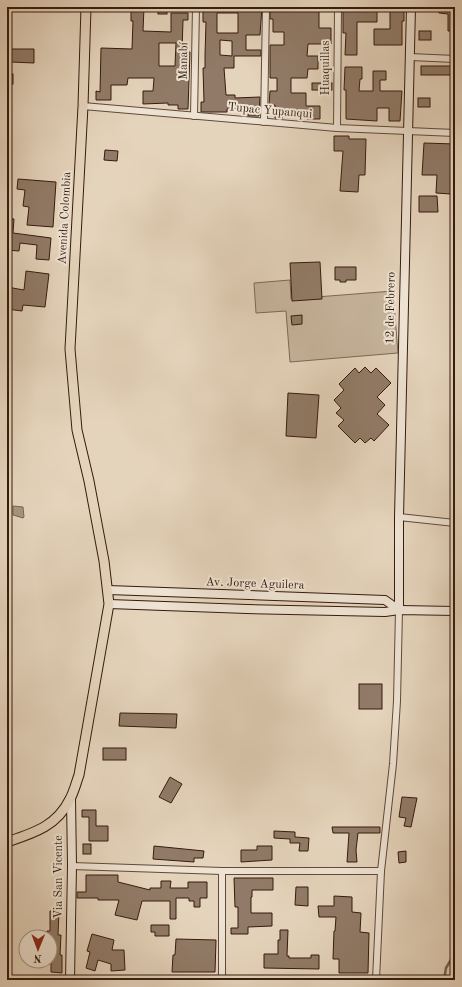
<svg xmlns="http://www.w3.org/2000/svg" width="462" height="987" font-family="'Old Standard TT',serif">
	<rect width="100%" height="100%" fill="#e5d4bc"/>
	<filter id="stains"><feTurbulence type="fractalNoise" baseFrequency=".005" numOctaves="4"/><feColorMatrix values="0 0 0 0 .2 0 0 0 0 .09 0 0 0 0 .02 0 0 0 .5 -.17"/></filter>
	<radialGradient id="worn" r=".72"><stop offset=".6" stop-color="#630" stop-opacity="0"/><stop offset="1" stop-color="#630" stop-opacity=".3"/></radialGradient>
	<polygon fill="#c7b59e" stroke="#7e6856" points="290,280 291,299 393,291 398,353 290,362 286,311 256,313 254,283"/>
	<polygon fill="#a99581" stroke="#7b6453" points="13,506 23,507 24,517 23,518 13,515"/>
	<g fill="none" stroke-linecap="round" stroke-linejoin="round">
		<polyline stroke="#7b6453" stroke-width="2.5" points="444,980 446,968 455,953"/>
	</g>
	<g fill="#917b68" stroke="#351b0e" fill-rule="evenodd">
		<path d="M 131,7 L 144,7 L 143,31 L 171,32 L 171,13 L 188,13 L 188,20 L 183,20 L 182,52 L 190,52 L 188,109 L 178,109 L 178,105 L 168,105 L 168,103 L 143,104 L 143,91 L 153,91 L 154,78 L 128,78 L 127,85 L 111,85 L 111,100 L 96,100 L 96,91 L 100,92 L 101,48 L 132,49 L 133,21 L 131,21 ZM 159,43 L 176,43 L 175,66 L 159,66 Z"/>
		<rect x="158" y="7" width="9" height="7"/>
		<path d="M 203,7 L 262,7 L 260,35 L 246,35 L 246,50 L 261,50 L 261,56 L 234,56 L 234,68 L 224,68 L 226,95 L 235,95 L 235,98 L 260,97 L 259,116 L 248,116 L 248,106 L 236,106 L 236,109 L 227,109 L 227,112 L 201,112 L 201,102 L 204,102 L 203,68 L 205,68 L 205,55 L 206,22 L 203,22 ZM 217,13 L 238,13 L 238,33 L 217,33 ZM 220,40 L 232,41 L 232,56 L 220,55 Z"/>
		<polygon points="270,7 319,7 319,28 331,28 331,44 308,44 307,56 318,56 318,69 308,69 307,78 291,78 291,93 306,93 306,106 320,106 320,119 307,119 307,113 282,113 282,119 275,118 275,105 269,105 270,91 277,91 277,78 270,78 270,45 284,45 284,32 273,32 273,19 270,19"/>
		<polygon points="343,7 377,7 377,22 357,22 357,55 345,55 346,33 343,33"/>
		<polygon points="390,7 404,7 404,21 402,21 402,45 374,45 374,29 390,29"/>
		<polygon points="439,7 455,7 455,31 448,31 448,14 439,13"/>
		<rect x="419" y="31" width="12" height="9"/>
		<polygon points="11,49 34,49 34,63 11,62"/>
		<rect x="421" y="66" width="34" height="9"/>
		<polygon points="345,67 362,67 362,79 360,79 359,91 373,91 373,71 386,71 386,80 380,80 380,91 402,91 400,121 389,121 389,108 377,108 377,121 346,119 346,90 344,90"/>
		<rect x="7" y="74" width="6" height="10"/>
		<rect x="312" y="83" width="20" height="7"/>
		<rect x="418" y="98" width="12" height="9"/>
		<polygon points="334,136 349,136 349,139 366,139 365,175 359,175 358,192 340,191 343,151 334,151"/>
		<polygon points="424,143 455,144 455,176 452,176 451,194 436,193 437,175 422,175"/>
		<polygon points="105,150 118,151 117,161 104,160"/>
		<polygon points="18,179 56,182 53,227 27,225 29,207 23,206 25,190 17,189"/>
		<polygon points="419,196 437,196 438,212 419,212"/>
		<polygon points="7,218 14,219 13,233 51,238 49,260 36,259 37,245 20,243 19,251 7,250"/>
		<polygon points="320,262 322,299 292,301 290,263"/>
		<polygon points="335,267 356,267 356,280 346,280 346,282 340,282 340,280 335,280"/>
		<polygon points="26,271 49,274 45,307 23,305 22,311 7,309 7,287 24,290"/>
		<polygon points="302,315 302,324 292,325 291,316"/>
		<polygon points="365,367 371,373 376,368 391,383 377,397 385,405 377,414 389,425 374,441 371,438 365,443 360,438 355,443 338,426 344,420 336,413 341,408 334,400 344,390 339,384 355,368 359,373"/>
		<polygon points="288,393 319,395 316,438 286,436"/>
		<rect x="359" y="684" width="23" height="25"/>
		<polygon points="120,713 177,714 176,728 119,726"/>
		<rect x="103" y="748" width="23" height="12"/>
		<polygon points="170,777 182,784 171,803 159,797"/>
		<polygon points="402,797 417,798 411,827 404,826 406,818 399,817"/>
		<polygon points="82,810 96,810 96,826 108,826 108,841 89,841 89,817 82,817"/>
		<polygon points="332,827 380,827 380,833 358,833 356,850 357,862 347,862 349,833 333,833"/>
		<polygon points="274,831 295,832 295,837 309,838 308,851 299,851 300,843 290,843 290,839 274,838"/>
		<rect x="83" y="844" width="8" height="10"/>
		<polygon points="154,846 204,851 203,858 194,858 194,862 153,859"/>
		<polygon points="257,846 272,846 272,860 241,862 241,850 257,850"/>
		<polygon points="406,851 406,862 399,863 398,852"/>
		<polygon points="86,875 118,875 118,882 150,890 150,888 161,888 161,881 171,881 170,888 188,888 188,882 207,882 207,898 200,898 200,907 194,907 194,901 189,901 189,898 176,898 176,919 170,919 170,901 142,901 137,920 115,915 119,900 98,900 98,898 77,898 77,892 86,892"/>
		<polygon points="234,878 273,878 273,890 252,890 252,897 251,897 251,913 272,913 272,926 248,927 248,934 231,934 231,928 238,928 238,907 235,907"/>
		<polygon points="296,887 308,887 308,906 295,905"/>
		<polygon points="334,896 352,897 352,912 361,913 360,932 369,933 368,973 339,973 339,959 333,959 334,931 335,931 336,917 319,917 318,906 334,906"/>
		<polygon points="50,911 59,911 58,935 61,935 60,955 62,955 62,973 51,972 51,945 50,945 50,937 46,937 47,931 50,931"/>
		<polygon points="151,925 169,925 169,936 155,936 155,932 151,932"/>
		<polygon points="280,930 288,930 287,956 289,956 289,958 311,958 311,955 319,955 319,969 264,968 264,954 278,954 278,940 280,940"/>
		<polygon points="92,934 114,940 112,950 124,950 125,970 111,971 111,964 98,960 95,971 86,968 90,952 87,951"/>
		<polygon points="176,939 216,940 215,972 172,972 173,955 175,955"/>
	</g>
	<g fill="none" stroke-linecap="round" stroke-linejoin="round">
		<g stroke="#61493a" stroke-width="8">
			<g id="street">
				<polyline points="410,57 455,59"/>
				<polyline points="83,106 337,128 455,133"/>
				<polyline points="194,116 196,7"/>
				<polyline points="264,122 266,7"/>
				<polyline points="337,128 338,7"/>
				<polyline points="399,517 455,523"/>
				<polyline points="72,866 222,871 381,871"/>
				<polyline points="222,871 222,980"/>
				<polyline points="90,980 98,979 172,980"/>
				<polyline points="315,980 376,980 381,871 393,764 397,701 399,610"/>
			</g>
		</g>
		<g stroke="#351b0e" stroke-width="10">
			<g id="secondary">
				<polyline points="108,590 385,600 399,610"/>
				<polyline points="109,604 247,609 385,612 399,610 455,611"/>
				<polyline points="399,610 399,517 411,7"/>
				<polyline points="70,980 72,866 71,799"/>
			</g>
		</g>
		<g stroke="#351b0e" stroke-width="11">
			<path id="primary" d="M 7,842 C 34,833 57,826 70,799 C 74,792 76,783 79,775 L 109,604 L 104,561 L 89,481 L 77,430 L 70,349 L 83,106 L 86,7"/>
		</g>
		<use href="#street" stroke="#eee3d3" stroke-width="6"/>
		<use href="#secondary" stroke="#eee3d3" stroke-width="8"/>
		<use href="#primary" stroke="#e5d4bc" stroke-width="9"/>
	</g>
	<g text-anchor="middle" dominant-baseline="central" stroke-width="4" stroke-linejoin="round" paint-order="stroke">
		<g font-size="12" fill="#351b0e" stroke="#eee3d3">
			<text transform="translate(184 61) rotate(-89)">Manabí</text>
			<text transform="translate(326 68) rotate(-90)">Huaquillas</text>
			<text transform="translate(270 111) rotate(5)">Tupac Yupanqui</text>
			<text transform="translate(65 218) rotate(-87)">Avenida Colombia</text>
			<text transform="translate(391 308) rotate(-89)">12 de Febrero</text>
			<text transform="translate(255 584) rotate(2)">Av. Jorge Aguilera</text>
			<text transform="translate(59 877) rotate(-90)">Via San Vicente</text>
		</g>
	</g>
	<rect width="462" height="987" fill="none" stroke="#e5d4bc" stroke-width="24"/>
	<rect x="8" y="8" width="446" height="971" fill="none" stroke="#351b0e" stroke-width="2"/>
	<rect x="12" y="12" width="438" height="963" fill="none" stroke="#351b0e"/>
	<g transform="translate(38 949) rotate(181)"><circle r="19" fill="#eee3d3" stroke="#a49384"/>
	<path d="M0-3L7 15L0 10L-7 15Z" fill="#8f2418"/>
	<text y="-6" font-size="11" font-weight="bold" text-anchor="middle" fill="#351b0e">N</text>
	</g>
	<rect width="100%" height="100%" filter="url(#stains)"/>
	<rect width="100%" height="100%" fill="url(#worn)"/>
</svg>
